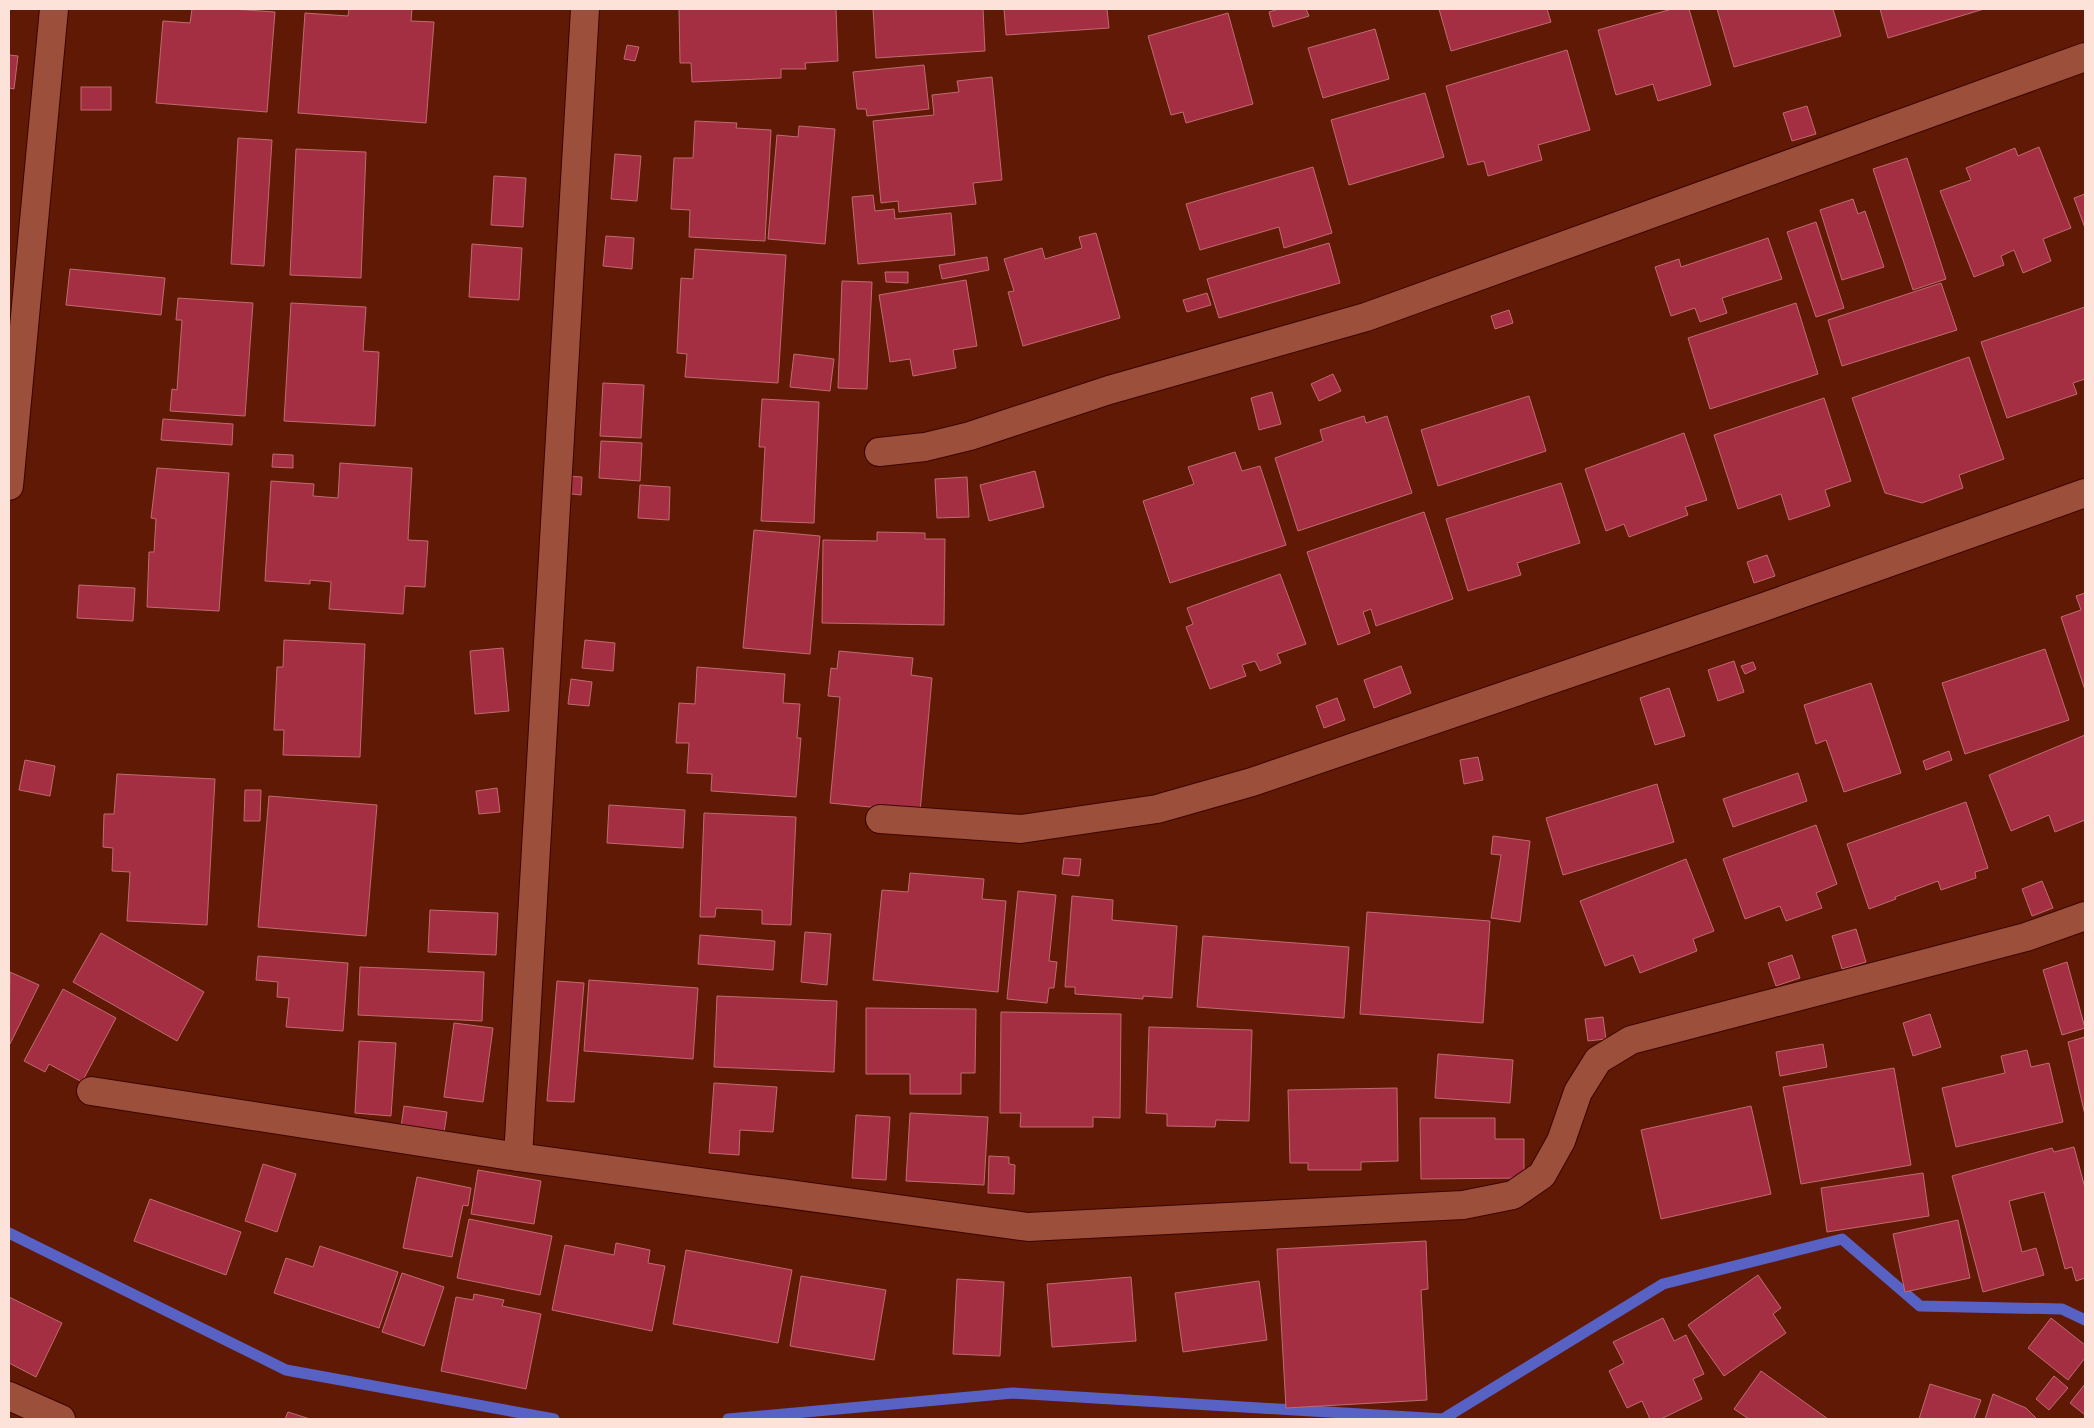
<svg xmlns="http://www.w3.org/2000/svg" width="2094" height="1428" font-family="Mulish,sans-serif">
	<rect width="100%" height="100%" fill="#601904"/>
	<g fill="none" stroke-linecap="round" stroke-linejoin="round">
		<g stroke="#5861c4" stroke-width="11">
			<polyline points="9,1233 286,1370 554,1419"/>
			<polyline points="728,1419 1013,1393 1443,1419 1663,1284 1842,1239 1920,1306 2062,1309 2085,1320"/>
		</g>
	</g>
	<g fill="#a52f42" stroke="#bf6b71">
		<polygon points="192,9 232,9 275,12 267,112 156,103 163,21 190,23"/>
		<polygon points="349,9 412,9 411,21 434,22 426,123 298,113 305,13 348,16"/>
		<polygon points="679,9 836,9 838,61 805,63 806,69 781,69 781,78 692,82 691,63 680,63"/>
		<polygon points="873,9 983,9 985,51 876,58"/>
		<polygon points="1004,9 1107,9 1109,28 1006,35"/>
		<polygon points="1279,9 1306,9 1309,16 1273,27 1269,12"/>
		<polygon points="1439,9 1547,9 1551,22 1451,51"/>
		<polygon points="1672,9 1689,9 1711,85 1658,101 1653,84 1616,95 1598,30"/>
		<polygon points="1717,9 1833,9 1841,36 1734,67"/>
		<polygon points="1880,9 1984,9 1888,38"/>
		<polygon points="1228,13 1253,104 1186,123 1183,112 1171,115 1148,36"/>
		<polygon points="1375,29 1389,79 1323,98 1308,48"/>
		<polygon points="627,45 639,47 635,61 624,59"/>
		<polygon points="1567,50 1590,130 1538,145 1542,160 1488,176 1484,161 1468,165 1446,86"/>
		<polygon points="9,55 18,56 14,89 9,88"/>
		<polygon points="924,65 929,109 867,116 866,109 857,109 853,72"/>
		<polygon points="992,77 1002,180 973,183 976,204 899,212 898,201 881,203 873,121 934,115 932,95 959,92 957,81"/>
		<rect x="81" y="87" width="30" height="23"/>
		<polygon points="1425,93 1444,157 1349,185 1331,120"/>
		<polygon points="1807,106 1816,134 1792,141 1783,113"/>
		<polygon points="695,121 737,123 736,128 771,130 765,241 689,237 690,210 671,209 674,158 693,158"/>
		<polygon points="799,126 835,129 825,244 768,239 777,135 798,137"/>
		<polygon points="238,138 272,140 264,266 231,264"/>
		<polygon points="2039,147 2071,228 2043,239 2051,261 2023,273 2014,250 2001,256 2004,265 1974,277 1940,191 1971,180 1966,168 2015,148 2018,156"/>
		<polygon points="296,149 366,152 361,278 290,275"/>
		<polygon points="615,154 641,156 637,201 611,199"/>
		<polygon points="1907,158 1946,279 1913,290 1873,169"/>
		<polygon points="1313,167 1332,233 1284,248 1279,227 1200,250 1186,204"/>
		<polygon points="494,176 526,178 523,227 491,225"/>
		<polygon points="2085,194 2085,228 2074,198"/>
		<polygon points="873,195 875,211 894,209 895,219 951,213 955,255 858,264 852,197"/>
		<polygon points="1853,199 1858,214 1865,211 1884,267 1842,280 1820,210"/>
		<polygon points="1816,222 1844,308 1816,317 1787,232"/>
		<polygon points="1096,233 1120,318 1023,346 1008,292 1014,291 1004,259 1042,248 1045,259 1082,248 1079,237"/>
		<polygon points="606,236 634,238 632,269 603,266"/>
		<polygon points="1768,238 1782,279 1722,298 1727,313 1700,322 1695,308 1671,316 1655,267 1679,259 1681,267"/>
		<polygon points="1329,243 1340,283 1219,318 1207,279"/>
		<polygon points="472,244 522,248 519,300 469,297"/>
		<polygon points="695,249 786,255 778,383 685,377 687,354 677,353 681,278 693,279"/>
		<polygon points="987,257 989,270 942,279 939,265"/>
		<polygon points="70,269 165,278 161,315 66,305"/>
		<polygon points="885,272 908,272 908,283 886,282"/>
		<polygon points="966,280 977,346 953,350 956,368 913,376 910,359 890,362 879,295"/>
		<polygon points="842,281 872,282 867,389 838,388"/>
		<polygon points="1941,283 1957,330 1842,366 1828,320"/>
		<polygon points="1207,293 1211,305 1187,312 1183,300"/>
		<polygon points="178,298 253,303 245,416 170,411 172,389 177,390 182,320 176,320"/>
		<polygon points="291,303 366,307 363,351 379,352 375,426 284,421"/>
		<polygon points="1796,303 1818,374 1710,409 1688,338"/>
		<polygon points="2085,307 2085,379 2073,383 2077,394 2007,418 1981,342"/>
		<polygon points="1509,310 1513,323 1495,329 1491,316"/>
		<polygon points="794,354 834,359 830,391 790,387"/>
		<polygon points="1969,357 2004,459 1959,475 1963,488 1922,503 1885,493 1852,398"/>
		<polygon points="1333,374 1341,391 1319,401 1311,384"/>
		<polygon points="603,383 644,385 641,438 600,436"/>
		<polygon points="1272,392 1281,424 1259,430 1251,398"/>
		<polygon points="1529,396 1546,451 1438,486 1421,430"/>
		<polygon points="1824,398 1851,481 1825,490 1830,506 1789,520 1781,494 1738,509 1714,435"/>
		<polygon points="762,399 819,402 814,523 761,521 765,447 759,447"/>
		<polygon points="1364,416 1366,423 1387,416 1412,493 1298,531 1275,458 1323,441 1320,430"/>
		<polygon points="163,419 233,424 232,445 161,440"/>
		<polygon points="1684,433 1707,500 1685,507 1688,515 1629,537 1624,524 1606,531 1585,469"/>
		<polygon points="601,441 642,443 640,481 599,478"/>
		<polygon points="1235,452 1242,471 1260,466 1286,545 1170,583 1143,501 1194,484 1188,467"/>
		<polygon points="273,454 293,455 293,468 272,467"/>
		<polygon points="340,463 412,468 408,540 428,541 425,587 405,586 403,614 329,609 331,582 310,580 310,584 265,581 271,481 314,484 313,496 338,498"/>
		<polygon points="157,468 229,473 219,611 147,607 149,552 154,552 156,519 151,518"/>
		<polygon points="1035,471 1044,507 989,521 980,485"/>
		<polygon points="565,476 582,477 581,495 564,493"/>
		<polygon points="967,477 969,517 937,518 935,479"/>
		<polygon points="1561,483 1580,543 1517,563 1521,575 1468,591 1446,519"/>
		<polygon points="640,485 670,487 669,520 638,518"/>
		<polygon points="1424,512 1453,599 1376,626 1371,609 1363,612 1370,633 1338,645 1307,552"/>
		<polygon points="754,530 820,536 810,654 743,648"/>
		<polygon points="877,532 925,533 925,539 945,539 944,625 822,623 823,540 877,541"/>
		<polygon points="1767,555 1775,576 1754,583 1747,562"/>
		<polygon points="1280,574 1306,644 1277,654 1281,663 1260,671 1255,661 1242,665 1246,676 1210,689 1186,627 1193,624 1187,608"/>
		<polygon points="79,585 135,588 133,621 77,618"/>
		<polygon points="2085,593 2085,690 2061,617 2081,610 2076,596"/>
		<polygon points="284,640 365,644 360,757 283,755 284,730 274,730 277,667 283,667"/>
		<polygon points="585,640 615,643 613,671 582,668"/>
		<polygon points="503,648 509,711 475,714 470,651"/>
		<polygon points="2045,649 2069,720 1965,754 1942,683"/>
		<polygon points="839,651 913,658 911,675 932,678 920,812 830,803 840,697 828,696 831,668 837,669"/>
		<polygon points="1734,661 1744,692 1718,701 1708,670"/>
		<polygon points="1753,662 1756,669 1745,674 1741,666"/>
		<polygon points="1401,666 1411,693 1374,708 1364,680"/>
		<polygon points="697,667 785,674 783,703 800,704 797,738 801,738 796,797 711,791 712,774 687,773 689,743 676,743 679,703 695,704"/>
		<polygon points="571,679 592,682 589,706 568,704"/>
		<polygon points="1871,683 1901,773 1844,792 1826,740 1816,744 1804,705"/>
		<polygon points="1669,688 1685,736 1655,745 1640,698"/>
		<polygon points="1337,698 1345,720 1324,728 1316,706"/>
		<polygon points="2085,735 2085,820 2055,832 2049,815 2011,831 1989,775"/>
		<polygon points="1949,751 1952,760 1926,770 1923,761"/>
		<polygon points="1478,757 1483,780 1464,784 1460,760"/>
		<polygon points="25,760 55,766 50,796 19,790"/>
		<polygon points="1798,773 1807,801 1733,827 1723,799"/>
		<polygon points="117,774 215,779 207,925 127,921 130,872 112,871 113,848 103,847 104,814 114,814"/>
		<polygon points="1657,784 1674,842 1563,875 1546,818"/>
		<polygon points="497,788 500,812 479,814 476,791"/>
		<polygon points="245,790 261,790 260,821 244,821"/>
		<polygon points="269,796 377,805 366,936 258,927"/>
		<polygon points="1966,802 1988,868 1975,872 1976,878 1941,890 1938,881 1895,897 1896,899 1869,909 1847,844"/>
		<polygon points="609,805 685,810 683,848 607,843"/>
		<polygon points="704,813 796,817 791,925 762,924 762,910 716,908 715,917 700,917"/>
		<polygon points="1816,825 1837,884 1816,893 1822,908 1786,921 1780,906 1745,919 1723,859"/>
		<polygon points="1493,836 1530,841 1520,922 1491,918 1501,855 1491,854"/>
		<polygon points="1064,858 1081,859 1079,876 1062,874"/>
		<polygon points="1686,859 1714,931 1693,939 1697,951 1640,973 1633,955 1605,966 1580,901"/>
		<polygon points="910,873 984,879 982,899 1006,901 998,992 873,980 882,890 908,892"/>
		<polygon points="2042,881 2053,908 2032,916 2022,889"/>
		<polygon points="1018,891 1056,895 1049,961 1057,962 1054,988 1049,988 1047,1003 1007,999"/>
		<polygon points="1072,896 1113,900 1112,920 1177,926 1172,998 1143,996 1143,999 1075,994 1075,987 1065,987"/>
		<polygon points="430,910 498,913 496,955 428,952"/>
		<polygon points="1367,912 1490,921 1483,1023 1360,1014"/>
		<polygon points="1856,929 1866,962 1842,969 1832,936"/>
		<polygon points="805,932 831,934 827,985 801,982"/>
		<polygon points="101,933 204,992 177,1041 73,982"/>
		<polygon points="700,935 775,941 773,970 698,964"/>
		<polygon points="1203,936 1349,947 1344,1018 1197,1007"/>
		<polygon points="1792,955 1800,978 1776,986 1768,963"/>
		<polygon points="258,956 348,963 343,1031 286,1027 289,998 277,997 278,982 256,980"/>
		<polygon points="2067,962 2085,1028 2062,1035 2043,970"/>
		<polygon points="360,967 484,972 482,1021 358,1015"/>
		<polygon points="10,972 39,985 10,1044 9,1043"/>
		<polygon points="589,980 698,988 693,1059 584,1051"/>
		<polygon points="557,981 584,983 574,1102 547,1101"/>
		<polygon points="63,989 116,1018 82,1082 49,1064 45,1072 24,1061"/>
		<polygon points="717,996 837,1001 834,1072 714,1067"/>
		<polygon points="866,1008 976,1009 975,1073 961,1073 961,1094 910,1094 910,1074 866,1074"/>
		<polygon points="1001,1012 1121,1014 1120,1118 1093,1117 1093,1127 1020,1127 1021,1113 1000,1113"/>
		<polygon points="1930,1014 1941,1047 1913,1056 1903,1023"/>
		<polygon points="1603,1017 1606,1039 1588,1041 1585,1019"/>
		<polygon points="454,1023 493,1028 483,1102 444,1097"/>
		<polygon points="1149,1027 1252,1030 1249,1121 1216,1120 1215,1127 1167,1126 1167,1114 1146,1113"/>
		<polygon points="2085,1037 2085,1115 2068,1042"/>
		<polygon points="359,1041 396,1043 391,1116 355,1113"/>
		<polygon points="1823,1044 1827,1067 1780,1076 1776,1052"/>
		<polygon points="2027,1050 2031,1067 2049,1063 2063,1122 1956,1147 1942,1088 2005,1073 2001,1056"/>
		<polygon points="1438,1054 1513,1060 1510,1103 1435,1098"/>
		<polygon points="1894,1068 1911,1165 1801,1184 1783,1087"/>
		<polygon points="714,1083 777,1087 773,1132 740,1130 739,1155 709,1153"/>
		<polygon points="1397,1088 1398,1161 1361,1162 1361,1170 1308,1170 1308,1163 1290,1163 1288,1090"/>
		<polygon points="404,1106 447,1112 443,1140 400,1134"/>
		<polygon points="1751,1106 1771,1194 1661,1219 1641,1130"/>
		<polygon points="910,1113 988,1117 984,1185 906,1181"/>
		<polygon points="856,1115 890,1117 886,1180 852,1178"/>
		<polygon points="1420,1118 1495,1118 1495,1139 1524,1139 1524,1178 1421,1179"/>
		<polygon points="2074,1147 2085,1188 2085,1278 2076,1281 2072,1267 2065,1269 2044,1192 2009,1201 2022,1252 2036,1248 2044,1275 1983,1292 1952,1176 2052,1148 2054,1152"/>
		<polygon points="989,1156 1009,1157 1009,1164 1015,1165 1014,1194 988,1193"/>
		<polygon points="263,1164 296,1174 277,1232 245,1221"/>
		<polygon points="478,1170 541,1181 534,1224 471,1214"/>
		<polygon points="1923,1173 1929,1216 1827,1232 1821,1188"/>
		<polygon points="417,1177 471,1188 468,1206 463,1205 452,1257 403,1248"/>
		<polygon points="150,1199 241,1232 226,1275 134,1241"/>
		<polygon points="469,1219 552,1236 540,1295 457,1278"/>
		<polygon points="1958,1220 1970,1278 1905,1292 1893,1234"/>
		<polygon points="1426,1241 1428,1289 1421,1290 1427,1400 1286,1408 1277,1249"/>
		<polygon points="616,1243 650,1250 648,1263 665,1266 652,1331 552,1310 565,1245 614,1255"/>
		<polygon points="320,1246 398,1272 379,1328 274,1293 286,1258 313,1267"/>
		<polygon points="686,1250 792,1270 778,1343 673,1324"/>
		<polygon points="402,1273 444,1287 424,1346 382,1332"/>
		<polygon points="1758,1275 1781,1308 1773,1314 1786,1333 1724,1376 1688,1325"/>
		<polygon points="801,1276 886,1290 874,1360 790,1346"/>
		<polygon points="1131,1277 1136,1341 1052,1347 1047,1284"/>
		<polygon points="957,1279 1004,1282 1000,1356 953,1354"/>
		<polygon points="1259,1281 1267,1340 1183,1352 1175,1293"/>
		<polygon points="474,1294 504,1300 502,1306 541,1314 526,1389 441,1371 456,1297 473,1300"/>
		<polygon points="9,1297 62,1323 36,1377 9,1363"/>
		<polygon points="1663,1318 1674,1341 1686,1335 1704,1374 1693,1379 1702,1399 1661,1419 1650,1419 1642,1401 1627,1408 1609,1371 1624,1363 1613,1342"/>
		<polygon points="2051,1318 2085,1345 2085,1358 2068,1380 2028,1348"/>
		<polygon points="1761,1371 1828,1419 1749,1419 1734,1409"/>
		<polygon points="2054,1376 2068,1388 2049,1410 2036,1399"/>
		<polygon points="1930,1384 1981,1400 1974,1419 1919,1419"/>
		<polygon points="2085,1384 2085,1415 2070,1403"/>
		<polygon points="1993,1394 2026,1408 2037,1419 1985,1419"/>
		<polygon points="288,1412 310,1419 285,1419"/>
	</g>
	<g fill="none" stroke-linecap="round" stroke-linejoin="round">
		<g stroke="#3b0500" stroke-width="30">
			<g id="minor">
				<polyline points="879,452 925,447 970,436 1109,390 1366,317 2085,57"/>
				<polyline points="9,486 54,9"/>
				<polyline points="880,819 1021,829 1157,809 1252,782 1761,608 2085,493"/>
				<polyline points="91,1091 518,1157 1028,1227 1463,1205 1513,1195 1542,1175 1561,1141 1578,1092 1598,1060 1631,1040 2026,937 2085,916"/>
				<polyline points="518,1157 585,9"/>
				<polyline points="9,1396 61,1419"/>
			</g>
		</g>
		<use href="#minor" stroke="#9c503b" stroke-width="28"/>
	</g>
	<rect width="2094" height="1428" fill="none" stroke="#fde2da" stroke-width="20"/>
</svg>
